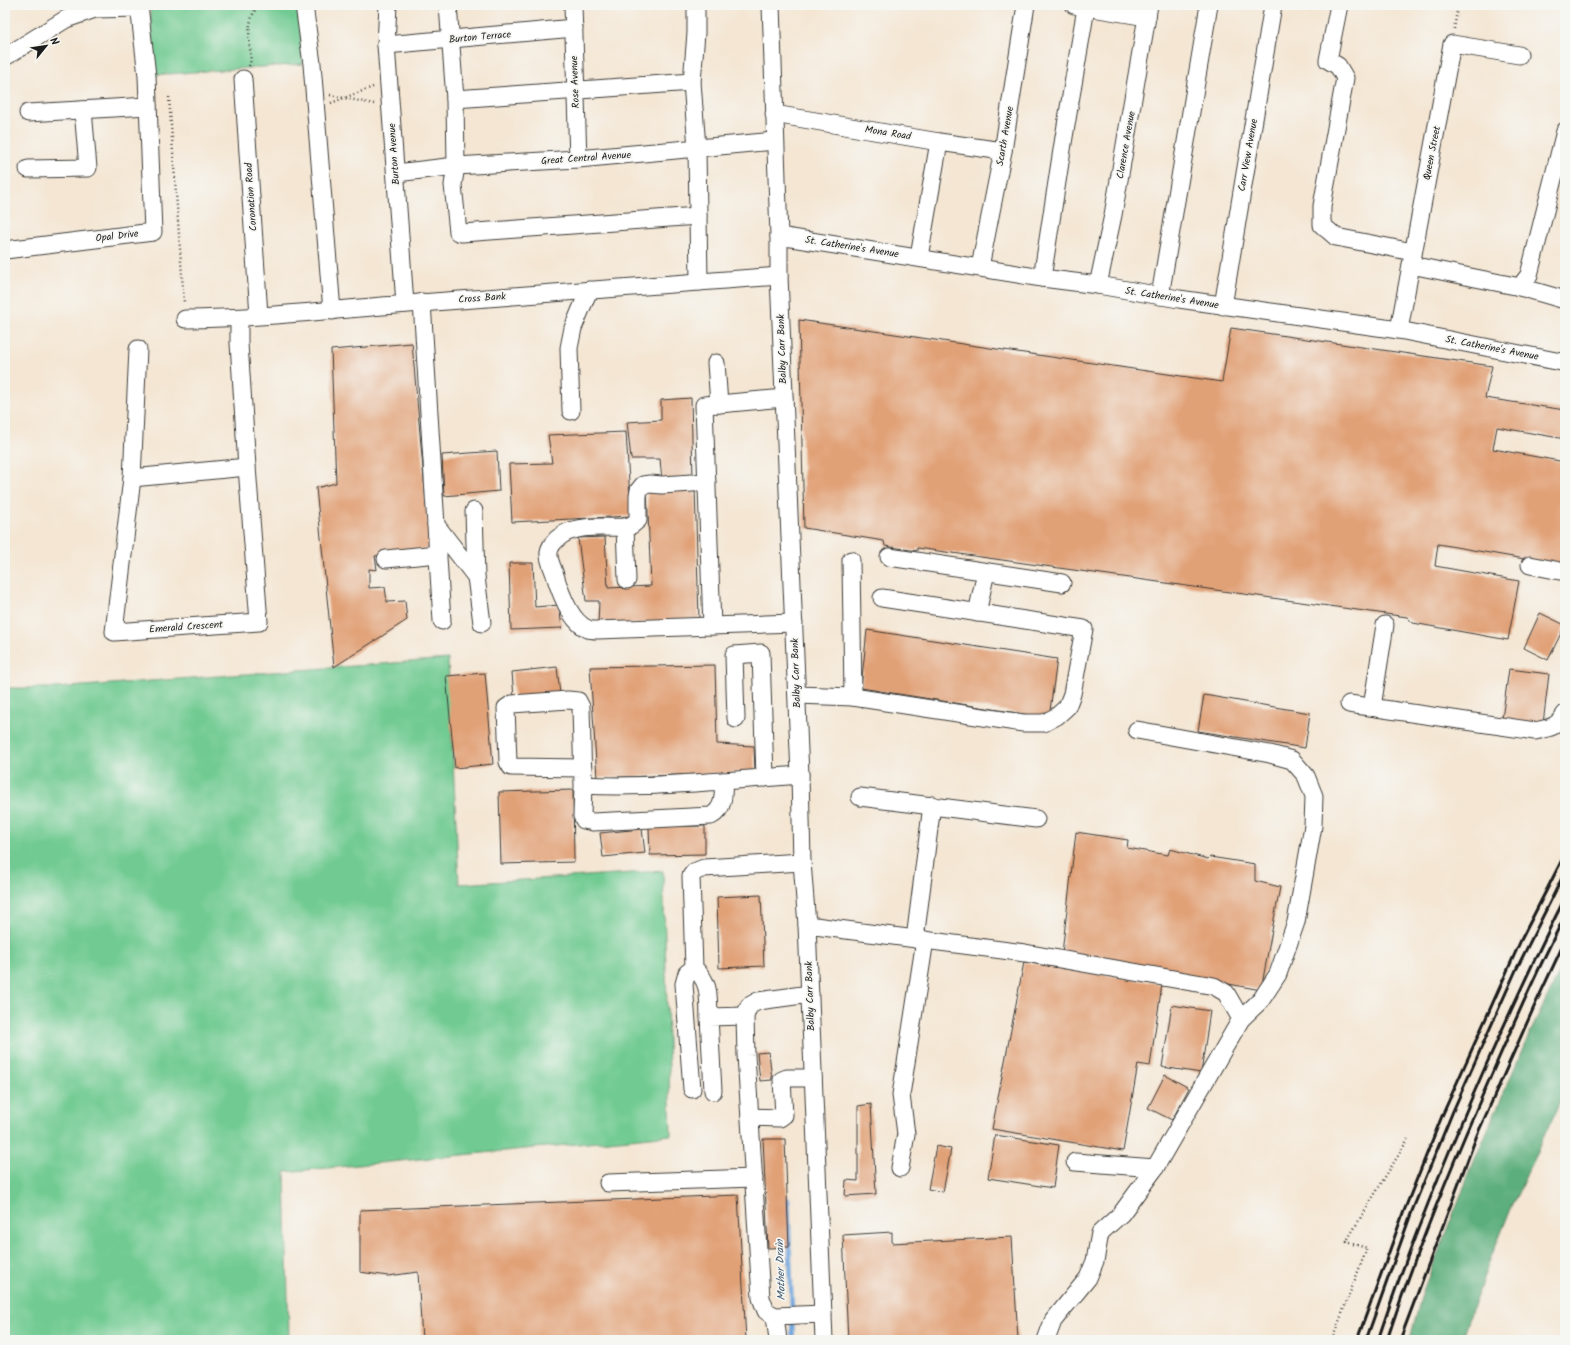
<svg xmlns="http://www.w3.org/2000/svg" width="1570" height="1345" font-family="Kalam,sans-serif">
	<rect width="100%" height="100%" fill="#f6f6f2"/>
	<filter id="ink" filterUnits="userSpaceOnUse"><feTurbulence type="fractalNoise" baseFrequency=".025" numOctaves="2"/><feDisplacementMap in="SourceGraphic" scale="8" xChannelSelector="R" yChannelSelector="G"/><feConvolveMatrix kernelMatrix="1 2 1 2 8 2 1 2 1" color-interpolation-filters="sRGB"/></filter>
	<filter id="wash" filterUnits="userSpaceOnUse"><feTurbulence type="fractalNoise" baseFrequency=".012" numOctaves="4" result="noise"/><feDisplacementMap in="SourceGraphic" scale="16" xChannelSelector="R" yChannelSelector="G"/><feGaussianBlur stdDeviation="0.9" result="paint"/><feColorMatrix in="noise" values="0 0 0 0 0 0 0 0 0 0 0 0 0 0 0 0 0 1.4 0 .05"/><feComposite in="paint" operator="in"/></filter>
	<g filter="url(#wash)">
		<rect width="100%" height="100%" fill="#f4e6d3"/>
		<g fill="#6fca91" stroke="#467356">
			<polygon points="150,5 299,5 303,64 154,75"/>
			<polygon points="448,659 459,884 663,871 671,1135 285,1172 289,1340 5,1340 5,688 56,688"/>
		</g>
		<polygon fill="#5bae7b" stroke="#3c654c" points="1565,961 1565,1090 1509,1213 1482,1281 1462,1340 1410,1340 1422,1293 1475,1159 1527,1039"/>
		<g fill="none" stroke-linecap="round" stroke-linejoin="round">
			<g stroke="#6ea5dc" stroke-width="4.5">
				<polyline points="788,1199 792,1311"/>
				<polyline points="792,1319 793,1340"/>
			</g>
		</g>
		<g id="blocks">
			<g fill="#e1a177">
				<polygon points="799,320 1222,382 1231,328 1492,366 1485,398 1565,410 1565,439 1497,427 1493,449 1565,462 1565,566 1438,544 1435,566 1519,581 1508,640 1413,623 1407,617 917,548 917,551 885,546 884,541 804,528"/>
				<polygon points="412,343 430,548 375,556 377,570 369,569 369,588 385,587 387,602 405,601 407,620 334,667 316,488 336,483 331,350"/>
				<polygon points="691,398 693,479 662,481 660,459 631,459 627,422 661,420 661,400"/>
				<polygon points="626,432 631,516 512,522 509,464 552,463 548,435"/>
				<polygon points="497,451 499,491 444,496 442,455"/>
				<polygon points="695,488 699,619 598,626 599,601 586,601 578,538 605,537 608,588 651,586 647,489"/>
				<polygon points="509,563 533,563 535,607 559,605 562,628 511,630"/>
				<polygon points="1540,613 1565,625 1548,660 1524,648"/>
				<polygon points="867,630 1057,659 1049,718 861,688"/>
				<polygon points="715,665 717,744 754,746 755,772 597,778 590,667"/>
				<polygon points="557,667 560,694 514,698 512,672"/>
				<polygon points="1509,669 1549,674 1543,724 1502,719"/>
				<polygon points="485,673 493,764 455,768 446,676"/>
				<polygon points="1204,695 1310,713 1305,748 1198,731"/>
				<polygon points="573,790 574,862 501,864 499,792"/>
				<polygon points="705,826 705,854 650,855 649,827"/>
				<polygon points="642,829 645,853 603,857 600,833"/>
				<polygon points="1076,832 1128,840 1127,848 1168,855 1170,849 1208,859 1210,857 1255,864 1255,881 1280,887 1261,990 1062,953"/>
				<polygon points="761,895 764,966 719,968 717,897"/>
				<polygon points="1024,962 1162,984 1150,1066 1138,1064 1123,1151 992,1129"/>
				<polygon points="1172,1005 1210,1011 1201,1073 1162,1067"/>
				<polygon points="769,1052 772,1080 760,1081 757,1053"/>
				<polygon points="1165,1075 1189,1088 1172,1120 1148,1108"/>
				<polygon points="871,1104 876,1194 845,1196 846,1180 858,1181 858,1106"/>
				<polygon points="995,1135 1059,1145 1053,1188 988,1178"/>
				<polygon points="763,1139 785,1139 789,1247 768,1248"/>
				<polygon points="936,1146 951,1149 943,1192 928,1189"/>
				<polygon points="738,1195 746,1340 422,1340 418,1272 388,1276 360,1272 360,1210"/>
				<polygon points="892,1232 892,1243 1012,1237 1018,1340 848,1340 843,1235"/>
			</g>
		</g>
	</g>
	<g filter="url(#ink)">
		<use href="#blocks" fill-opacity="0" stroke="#3c3a37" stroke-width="1"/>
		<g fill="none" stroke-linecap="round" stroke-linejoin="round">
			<g stroke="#3c3a37" stroke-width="19">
				<g id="minor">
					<polyline points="304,5 312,64 332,311"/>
					<polyline points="388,5 386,45 405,304"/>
					<polyline points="448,5 455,99 456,166 453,185 458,232 462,233 698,216"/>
					<polyline points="573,5 578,159"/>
					<polyline points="696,5 696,33 692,82 697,148 699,282"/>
					<polyline points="771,5 779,236 779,276 800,775 802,862 807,925 824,1340"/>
					<polyline points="1074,5 1147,17"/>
					<polyline points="1339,5 1328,60 1338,66 1345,78 1322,206 1322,225 1336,237 1413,252"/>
					<polyline points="386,45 574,28"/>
					<polyline points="5,57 66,19 95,9 139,8"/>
					<polyline points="243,79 259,315"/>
					<polyline points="455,99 692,82"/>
					<polyline points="28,113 148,106"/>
					<polyline points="774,114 939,142 1003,151"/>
					<polyline points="28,169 88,168 83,110"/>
					<polyline points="396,173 456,166 578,159 775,141"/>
					<polyline points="779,236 1042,278 1098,285 1179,299 1399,330 1561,362 1565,361"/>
					<polyline points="5,250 153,232 147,76 139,5"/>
					<polyline points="919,257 939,142"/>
					<polyline points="1411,265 1520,287 1529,275 1565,131"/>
					<polyline points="980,267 1003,151 1026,5"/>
					<polyline points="1042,278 1064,137 1086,8"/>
					<polyline points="1098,285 1113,215 1149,5"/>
					<polyline points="1520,287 1565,300"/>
					<polyline points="1160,296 1209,5"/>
					<polyline points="422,302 442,621"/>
					<polyline points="1223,306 1273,5"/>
					<path d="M 185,319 C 264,318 342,309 420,303 C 540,293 660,285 779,276"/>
					<polyline points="1399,330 1452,44 1519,55"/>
					<polyline points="138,349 132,478 114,632 259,622 247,467 239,343 239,318"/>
					<polyline points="716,363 719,404 784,398"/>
					<polyline points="719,404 704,405 712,626 794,623"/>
					<polyline points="571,411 569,348 573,328 589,290"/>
					<polyline points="132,478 247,467"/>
					<path d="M 707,482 L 662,485 L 650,484 L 643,485 L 639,490 L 638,496 L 638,520 L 632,525 L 625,527 C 605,528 579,524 562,535 C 556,539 548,547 549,555 C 549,560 552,567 554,572 C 559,589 570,622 588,629 C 591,630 594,630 597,630 L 712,626"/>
					<polyline points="474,511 476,577"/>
					<polyline points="436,525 476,577 482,623"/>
					<polyline points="625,527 627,580"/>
					<polyline points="889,557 1062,583"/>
					<polyline points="386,559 438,554"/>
					<polyline points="1530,565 1565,572"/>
					<polyline points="977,613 986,572"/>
					<polyline points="797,695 853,697 851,560"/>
					<polyline points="853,697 1023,723 1044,723 1057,716 1067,707 1072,694 1084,629 882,598"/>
					<path d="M 1349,704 L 1535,731 C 1550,728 1557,727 1565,714"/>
					<polyline points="1372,707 1385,625"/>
					<polyline points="736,719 734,655 761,653 765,778"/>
					<polyline points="723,781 800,775"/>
					<path d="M 583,785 L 582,816 L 584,820 L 593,822 L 711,816 C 724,809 724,795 723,781 C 676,784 630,788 583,785 L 581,707 L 578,701 L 568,700 L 512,704 L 506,708 L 508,762 L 511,767 L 583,768"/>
					<polyline points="860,797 1036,819"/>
					<polyline points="807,925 1025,953 1214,986 1226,993 1241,1019"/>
					<polyline points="915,939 932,805"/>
					<polyline points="810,994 758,1001 749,1006 745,1016 746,1055 761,1298 766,1311 775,1316 823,1314"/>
					<path d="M 709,1017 C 708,997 711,983 694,968 L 691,876 L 694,872 L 704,868 L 802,862"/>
					<polyline points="692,1089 684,984 687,973 694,968"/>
					<polyline points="713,1091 709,1017 745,1016"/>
					<polyline points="750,1117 780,1118 784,1115 782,1080 787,1078 813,1078"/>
					<polyline points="1075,1162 1155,1168"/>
					<polyline points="900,1168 906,1134 901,1095 925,940"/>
					<polyline points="608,1183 754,1178"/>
					<polyline points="775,1316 778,1340"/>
					<polyline points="1046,1340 1053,1321 1088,1278 1095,1261 1100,1233 1121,1214 1155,1168 1241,1019 1261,1000 1278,974 1296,922 1313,826 1314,796 1306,776 1292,760 1270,754 1137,730"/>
				</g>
			</g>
			<g stroke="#3c3a37" stroke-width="2.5" stroke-dasharray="1 3" stroke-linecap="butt">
				<polyline points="1454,29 1458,5"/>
				<path d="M 249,66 C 252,60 250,54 250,47 C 248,32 249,18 258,5"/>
				<polyline points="330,95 374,104"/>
				<polyline points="169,97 184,303"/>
				<polyline points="331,103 373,87"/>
				<polyline points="1332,1340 1367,1248 1346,1242 1408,1139"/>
			</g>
			<use href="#minor" stroke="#fff" stroke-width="17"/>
			<g stroke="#1c1c1c" stroke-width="3">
				<polyline points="1357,1340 1404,1211 1442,1116 1521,940 1565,854"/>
				<polyline points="1366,1340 1412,1211 1453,1111 1516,970 1565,872"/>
				<path d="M 1378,1340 C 1409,1246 1447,1154 1487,1063 C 1512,1008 1537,952 1565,898"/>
				<path d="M 1387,1340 C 1416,1251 1452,1164 1490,1078 C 1514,1023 1537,969 1565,916"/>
				<polyline points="1400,1340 1477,1135 1534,1007 1565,941"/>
			</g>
		</g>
	</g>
	<g text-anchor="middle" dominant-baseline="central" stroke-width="3.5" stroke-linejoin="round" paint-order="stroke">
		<g font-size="10" fill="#1c1c1c" stroke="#f6f6f2">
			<text transform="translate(480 37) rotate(-5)">Burton Terrace</text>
			<text transform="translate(575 82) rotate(-92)">Rose Avenue</text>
			<text transform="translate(888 133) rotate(9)">Mona Road</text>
			<text transform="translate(1005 136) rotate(-80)">Scarth Avenue</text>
			<text transform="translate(1126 145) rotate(-80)">Clarence Avenue</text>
			<text transform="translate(1432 153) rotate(-79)">Queen Street</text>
			<text transform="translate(394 154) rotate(-94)">Burton Avenue</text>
			<text transform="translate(1248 155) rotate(-80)">Carr View Avenue</text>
			<text transform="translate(586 158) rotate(-4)">Great Central Avenue</text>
			<text transform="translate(251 197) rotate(-94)">Coronation Road</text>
			<text transform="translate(117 236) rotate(-7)">Opal Drive</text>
			<text transform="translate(852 247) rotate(9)">St. Catherine's Avenue</text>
			<text transform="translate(482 298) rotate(-4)">Cross Bank</text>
			<text transform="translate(1172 298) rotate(9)">St. Catherine's Avenue</text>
			<text transform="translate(1492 348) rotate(11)">St. Catherine's Avenue</text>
			<text transform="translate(782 349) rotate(-92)">Balby Carr Bank</text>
			<text transform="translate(186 627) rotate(-4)">Emerald Crescent</text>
			<text transform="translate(796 673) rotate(-92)">Balby Carr Bank</text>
			<text transform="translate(810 996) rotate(-92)">Balby Carr Bank</text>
		</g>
		<g font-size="11" font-style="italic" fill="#415a72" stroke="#f6f6f2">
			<text transform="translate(781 1270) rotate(-92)">Mother Drain</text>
		</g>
	</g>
	<rect width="1570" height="1345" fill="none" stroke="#f6f6f2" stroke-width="20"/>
	<g transform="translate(46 46) rotate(60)" stroke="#f6f6f2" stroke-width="3" paint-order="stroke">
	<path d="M0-3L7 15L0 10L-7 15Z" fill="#1c1c1c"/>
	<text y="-6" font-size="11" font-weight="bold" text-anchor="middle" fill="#1c1c1c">N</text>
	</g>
</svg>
